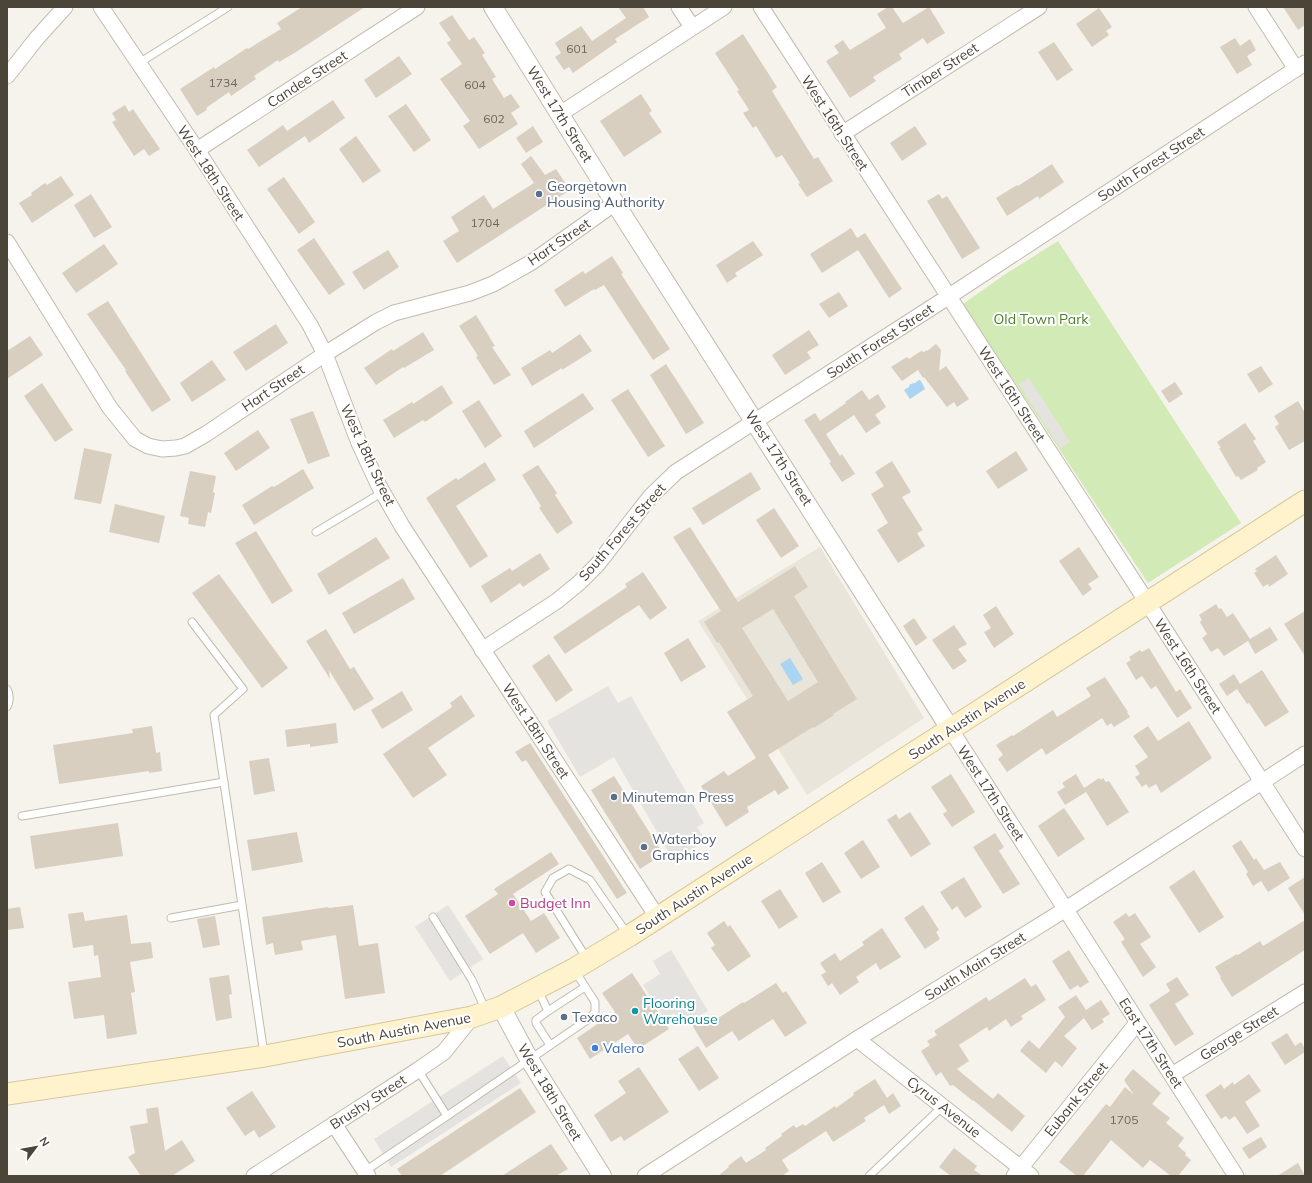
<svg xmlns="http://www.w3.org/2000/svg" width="1312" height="1183" font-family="Mulish,sans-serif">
	<rect width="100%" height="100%" fill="#f6f3ec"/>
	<polygon fill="#eae5da" points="820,547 924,718 807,795 698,621"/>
	<polygon fill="#d2eab5" points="1058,241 1241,523 1148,583 963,304 1004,275"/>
	<g fill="#e5e3e0">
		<polygon points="1029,378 1070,442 1060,448 1019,384"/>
		<polygon points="608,686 618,703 631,696 704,823 697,827 706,841 673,860 614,757 580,777 547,721"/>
		<polygon points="448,905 483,959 450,981 415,927"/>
		<polygon points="671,950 708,1011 682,1026 674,1013 664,1018 643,985 660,974 653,961"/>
		<polygon points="503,1056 521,1083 391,1167 374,1139"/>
	</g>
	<g fill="#a9d4f2">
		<polygon points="919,380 921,381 925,389 910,399 904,390 909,387 910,384 915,383"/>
		<polygon points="790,658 803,679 793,685 780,664"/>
	</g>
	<g fill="#d8cfc1" fill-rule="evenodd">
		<polygon points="302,7 365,7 296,52 279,62 278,60 254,76 256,79 231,96 229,92 206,108 207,110 197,116 180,89 214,67 215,69 247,48 248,49 281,29 277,23"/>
		<polygon points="618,7 643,7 649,17 615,39 617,42 573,73 569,67 564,70 555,57 561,53 555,43 581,26 592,41 626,18"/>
		<polygon points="888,7 892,7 903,23 929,7 945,33 927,44 923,38 899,54 902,59 873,77 876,81 850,98 826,61 839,53 834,46 843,40 850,50 886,28 877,14"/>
		<polygon points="1283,7 1305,7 1305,25 1298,30"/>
		<polygon points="1099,8 1112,27 1106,31 1109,35 1092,47 1076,24"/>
		<polygon points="452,15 469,40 474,37 485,53 482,55 496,77 492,79 504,98 511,94 520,107 511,113 518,124 479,149 463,126 470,121 440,79 462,64 447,43 451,40 439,23"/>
		<polygon points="743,34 777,87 772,91 783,109 814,159 818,157 833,181 807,197 798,184 800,183 782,155 776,158 756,126 753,128 743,113 749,110 737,91 739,90 715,53"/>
		<polygon points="1235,38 1240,46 1250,39 1256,50 1247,56 1252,65 1237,74 1220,47"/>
		<polygon points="1054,42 1073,70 1057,81 1038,52"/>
		<polygon points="399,56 412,74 376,98 364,80"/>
		<polygon points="641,94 652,111 649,113 662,132 624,157 600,121"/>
		<polygon points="333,100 345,118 309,143 305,136 259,167 247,150 283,125 287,131"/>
		<polygon points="406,104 431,140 414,152 388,116"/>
		<polygon points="125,105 129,112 133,109 160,149 149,156 144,149 134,156 112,122 116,120 112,113"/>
		<polygon points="533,126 543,142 526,153 516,138"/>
		<polygon points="915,126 927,144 902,161 890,143"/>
		<polygon points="356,136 381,171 363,183 339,149"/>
		<polygon points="531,156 545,175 556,169 570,190 457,263 443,241 459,231 451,217 484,195 493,209 534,183 521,164"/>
		<polygon points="1052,164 1064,182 1039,199 1038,196 1007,216 996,198 1017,185 1018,186"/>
		<polygon points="61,176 74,195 32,223 19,203 32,195 31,193 45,183 47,185"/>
		<polygon points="284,177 315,222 299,234 267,189"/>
		<polygon points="91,194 112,227 94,238 74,205"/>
		<polygon points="939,194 942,199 947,196 980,248 962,259 927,201"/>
		<polygon points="851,228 857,238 865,233 902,289 889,298 858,250 822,273 810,254"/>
		<polygon points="314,238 345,284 329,295 297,250"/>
		<polygon points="753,241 763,255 735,273 737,276 727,283 716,265"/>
		<polygon points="104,244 118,264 76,293 62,273"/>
		<polygon points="388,250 399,267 364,290 352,272"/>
		<polygon points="612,256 623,273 621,274 670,349 653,360 604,285 595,290 594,289 565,307 554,290 583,271 585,274"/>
		<polygon points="839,292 848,306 829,318 819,304"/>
		<polygon points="108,301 171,400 152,412 125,371 126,370 87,314"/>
		<polygon points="476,315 495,346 492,347 511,375 494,385 476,357 478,356 459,326"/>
		<polygon points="276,324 288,343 246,371 233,352"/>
		<polygon points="809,330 819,345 807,352 811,358 785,375 772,355"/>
		<polygon points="423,332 434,350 404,368 403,367 376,385 364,368 392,349 393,351"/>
		<polygon points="580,334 592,351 562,370 562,368 532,386 521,368 550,350 552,353"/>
		<polygon points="30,336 43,355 7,379 7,351"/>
		<polygon points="936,344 941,350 939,371 946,366 969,399 957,407 954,402 947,407 924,377 923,378 918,370 902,381 891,367 907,357 909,359 921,351 924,352 927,350 927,351"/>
		<polygon points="212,360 226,380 192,402 180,383"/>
		<polygon points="666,364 704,423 686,434 650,375"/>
		<polygon points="1261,366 1273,384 1259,393 1247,374"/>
		<polygon points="1175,382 1183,394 1169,403 1161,391"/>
		<polygon points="42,383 73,430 55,442 24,396"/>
		<polygon points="442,385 453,403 425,422 423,420 394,438 383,420 412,402 413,404"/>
		<polygon points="628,389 665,446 648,457 611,400"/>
		<polygon points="862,390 869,400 878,394 886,407 875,415 881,423 866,433 854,415 826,434 840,456 842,454 855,474 842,482 829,463 831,462 804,420 815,413 820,421 846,403 845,402"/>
		<polygon points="583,393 594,409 534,448 524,431"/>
		<polygon points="479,400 502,436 485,448 462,411"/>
		<polygon points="1298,401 1305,413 1305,441 1289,450 1275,427 1279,424 1274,416"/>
		<polygon points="313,411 330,456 308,464 290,419"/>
		<polygon points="1245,423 1256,439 1253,441 1266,462 1257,468 1258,470 1241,480 1238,476 1236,477 1219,448 1221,448 1217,442"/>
		<polygon points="258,430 270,448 236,471 224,453"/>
		<polygon points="84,448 112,454 101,504 74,499"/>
		<polygon points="1016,451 1028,470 998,489 986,471"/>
		<polygon points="892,461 911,492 902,497 923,530 917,533 925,546 898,563 877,530 888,523 871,494 884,486 875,472"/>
		<polygon points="485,462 496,480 456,506 488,556 470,568 426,498 456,478 458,480"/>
		<polygon points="538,465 557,493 555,495 573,523 557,534 539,508 541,506 522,475"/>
		<polygon points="303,469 314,488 254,525 242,505 272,486 274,487"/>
		<polygon points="190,471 216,476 213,492 215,493 211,513 208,512 205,527 188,524 189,518 180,516"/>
		<polygon points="751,472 761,489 703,525 692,508"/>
		<polygon points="115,504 165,516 159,543 109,532"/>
		<polygon points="774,508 799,546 781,558 756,520"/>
		<path d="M 690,527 L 738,602 L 795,566 L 808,587 L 794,596 L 857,699 L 833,714 L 834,715 L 814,728 L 813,727 L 768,755 L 789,788 L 778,795 L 775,790 L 747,807 L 749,812 L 726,827 L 701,786 L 724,771 L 728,776 L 756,758 L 727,712 L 753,696 L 719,642 L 717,643 L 704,622 L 721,611 L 673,537 ZM 773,609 L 818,682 L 788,701 L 742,628 Z"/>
		<polygon points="256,531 293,591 272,604 235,543"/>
		<polygon points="376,537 390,558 329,595 317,574"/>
		<polygon points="1079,547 1099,577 1088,584 1092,589 1083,596 1059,561"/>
		<polygon points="540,553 550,569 523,587 520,583 491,603 481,586 510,568 512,571"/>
		<polygon points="1276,555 1288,574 1269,587 1268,584 1263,587 1254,573 1257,571 1255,569"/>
		<polygon points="643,572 667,608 650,620 639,605 565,654 553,637 627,587 625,584"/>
		<polygon points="219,574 288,668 262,688 192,593"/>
		<polygon points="403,578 415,599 354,634 342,613"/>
		<polygon points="1216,604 1219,609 1221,608 1227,617 1233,613 1250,639 1270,627 1278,640 1255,654 1248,641 1224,656 1218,648 1211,652 1202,638 1207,634 1201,624 1200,622 1202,620 1199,615"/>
		<polygon points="996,606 1014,634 994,648 984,632 991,628 983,615"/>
		<polygon points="1305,611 1305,656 1284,624"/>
		<polygon points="914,618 927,638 916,646 903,626"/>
		<polygon points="954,625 967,644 958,649 967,661 953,670 932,640"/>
		<polygon points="326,629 350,669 354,667 374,699 354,711 329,670 330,679 306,641"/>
		<polygon points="688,638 706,667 681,682 664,653"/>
		<polygon points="1149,648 1176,692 1180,689 1192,708 1177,718 1156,686 1151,689 1142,676 1136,680 1126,663 1131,660 1129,657 1140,650 1142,652"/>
		<polygon points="549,654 573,690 556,702 532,666"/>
		<polygon points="1262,670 1289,712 1265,727 1249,703 1247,704 1237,689 1227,696 1219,684 1234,674 1240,684"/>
		<polygon points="1105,677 1128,712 1127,712 1130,717 1114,727 1111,723 1107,726 1102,718 1046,755 1042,748 1007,772 998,759 1003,755 996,745 1012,735 1013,736 1053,710 1057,717 1091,696 1086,688"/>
		<polygon points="402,691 413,710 382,729 371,710"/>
		<polygon points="461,695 475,716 428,748 447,775 413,798 383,754 452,707 450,703"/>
		<polygon points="1189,721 1212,758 1161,793 1156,784 1149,788 1146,784 1142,787 1135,777 1140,774 1135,766 1148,757 1133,736 1148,726 1158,741"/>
		<polygon points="336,723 338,743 310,747 310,744 287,747 285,730"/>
		<polygon points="152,726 156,753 160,752 162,771 149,773 149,771 59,784 53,745 133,733 132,729"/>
		<polygon points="530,743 627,893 617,899 526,760 522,762 515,752"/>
		<polygon points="269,758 275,791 254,795 249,761"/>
		<polygon points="951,774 975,812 952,827 943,814 947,811 931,787"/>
		<polygon points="1076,774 1084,788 1099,778 1101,780 1103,778 1106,782 1109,781 1129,812 1107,826 1086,792 1065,805 1057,792 1065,787 1062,783"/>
		<polygon points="614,776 663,854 640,869 591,790"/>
		<polygon points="1064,808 1085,839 1058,857 1038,826"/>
		<polygon points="910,812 931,844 911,857 887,820 896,814 899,819"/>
		<polygon points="118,823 123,856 35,869 30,836"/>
		<polygon points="297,832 303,862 252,871 247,840"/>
		<polygon points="995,833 1004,847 999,851 1020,884 1003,894 973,847"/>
		<polygon points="863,840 880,867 861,879 844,853"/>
		<polygon points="1241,840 1254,860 1256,858 1264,870 1280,862 1290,878 1268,892 1261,881 1253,886 1246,874 1248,872 1232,846"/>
		<polygon points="551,852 559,864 513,894 531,921 544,913 560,938 536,953 523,933 490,954 465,916 498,894 494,889"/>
		<polygon points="822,862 841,892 823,903 805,873"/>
		<polygon points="1194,870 1224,917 1199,933 1169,887"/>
		<polygon points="964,877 982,907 965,918 957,906 952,910 940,892"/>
		<polygon points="1305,877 1305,915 1288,888"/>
		<polygon points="780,889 798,917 779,929 761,901"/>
		<polygon points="353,905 359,946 378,943 385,993 345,999 336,935 301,941 303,950 275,955 273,943 266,945 262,917 328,907 329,908"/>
		<polygon points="923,905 939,930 936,932 940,939 925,949 904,918"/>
		<polygon points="20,907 24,928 7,930 7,909"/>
		<polygon points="83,912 85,921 127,915 131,944 151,942 153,958 130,962 135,992 131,993 137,1034 107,1039 104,1015 74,1019 68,982 101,977 98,955 94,956 93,945 73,948 68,914"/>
		<polygon points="1126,913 1129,917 1135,913 1151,937 1140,944 1156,967 1143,977 1121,942 1125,939 1113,922"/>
		<polygon points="215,916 220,945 203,948 197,919"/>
		<polygon points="1305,920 1305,950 1232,997 1220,978 1221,977 1215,967 1237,954 1238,955 1260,941 1263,946"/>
		<polygon points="724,921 728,927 730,925 751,956 728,972 711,948 715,945 707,933"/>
		<polygon points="882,928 901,957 880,970 876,963 856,977 859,982 840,995 832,983 828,986 821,975 826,972 820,963 835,953 840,961 864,945 862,942"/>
		<polygon points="1069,950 1089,982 1080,988 1078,985 1070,990 1052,961"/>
		<polygon points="632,973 669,1029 638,1049 628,1034 590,1059 577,1038 615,1012 602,993"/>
		<polygon points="229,975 232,994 229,995 232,1018 216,1021 209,978"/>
		<polygon points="1177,977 1189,995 1175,1004 1194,1034 1175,1046 1149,1005 1170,991 1166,984"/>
		<polygon points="1025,978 1031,987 1036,984 1046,1000 1021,1016 1023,1019 1011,1027 1006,1019 989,1031 987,1027 959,1045 969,1061 957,1069 993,1099 998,1093 1025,1116 1012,1132 973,1100 973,1101 953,1085 950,1086 941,1072 936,1076 921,1051 930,1045 927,1041 937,1035 934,1031 986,997 989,1001"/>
		<polygon points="776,983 783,993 786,991 807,1023 785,1037 773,1019 739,1041 732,1031 706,1048 692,1025 708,1015 712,1022 743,1002 744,1003"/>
		<polygon points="1076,995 1086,1010 1101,1000 1110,1014 1102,1019 1104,1022 1092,1030 1084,1018 1064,1036 1077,1048 1062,1067 1055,1061 1046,1073 1020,1051 1029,1040 1039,1049 1065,1017 1058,1007"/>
		<polygon points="1287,1033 1295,1046 1301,1042 1305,1049 1305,1052 1285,1065 1271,1043"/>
		<polygon points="698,1046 719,1078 699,1091 678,1059"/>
		<polygon points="639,1067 669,1112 624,1141 621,1136 611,1142 594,1115 626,1093 618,1081"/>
		<polygon points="1133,1069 1161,1093 1152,1104 1170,1118 1166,1123 1184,1138 1178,1146 1186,1153 1185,1155 1191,1160 1178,1176 1171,1176 1150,1160 1143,1168 1111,1140 1083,1176 1077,1176 1059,1162 1106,1104 1110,1107 1125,1087 1134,1095 1124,1080"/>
		<polygon points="1249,1074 1261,1091 1245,1102 1260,1126 1247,1134 1235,1116 1229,1120 1226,1116 1221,1119 1205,1095 1221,1084 1224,1089 1233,1082 1234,1085"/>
		<polygon points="875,1079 887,1098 893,1093 901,1106 889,1114 884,1105 864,1118 866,1121 833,1142 826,1131 782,1160 789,1171 782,1176 718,1176 729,1167 728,1166 741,1156 746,1163 766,1150 765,1148 782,1136 781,1134 794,1125 796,1128 803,1124 805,1126 835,1106 836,1108 854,1095 853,1093"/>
		<polygon points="520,1088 536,1112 440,1176 402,1176 397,1169"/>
		<polygon points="252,1091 276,1127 259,1138 254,1130 245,1136 226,1108"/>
		<polygon points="158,1107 165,1151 182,1140 195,1161 172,1176 141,1176 128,1157 135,1153 130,1126 148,1123 146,1109"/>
		<polygon points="1261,1137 1267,1147 1249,1159 1242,1148"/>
		<polygon points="551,1144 568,1169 556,1176 502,1176"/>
		<polygon points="954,1148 977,1166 974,1170 983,1176 951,1176 939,1167"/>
		<polygon points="1298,1163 1305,1176 1277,1176"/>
	</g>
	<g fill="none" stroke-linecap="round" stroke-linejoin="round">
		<g stroke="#c2bbae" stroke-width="9">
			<g id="service">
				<polyline points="139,63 228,7"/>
				<polyline points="316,532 383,492"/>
				<polyline points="192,622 243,689 214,715 264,1054"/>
				<path d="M 7,689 C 10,694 10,702 7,707"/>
				<polyline points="22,816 224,782"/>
				<polyline points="433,917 472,980 486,1011"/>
				<polyline points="171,918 242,905"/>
				<polyline points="587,959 545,892 553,878 569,869 590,880 628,935"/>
				<polyline points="538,990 548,1011 585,987"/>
				<polyline points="548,1011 536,1020 536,1023 550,1045"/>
				<polyline points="447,1116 590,1018 595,1012 595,1002 575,971"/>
				<polyline points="365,1171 447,1116 418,1070"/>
				<polyline points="869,1176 943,1106"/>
			</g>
		</g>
		<g stroke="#c2bbae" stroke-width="17">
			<g id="minor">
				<polyline points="101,7 197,150 310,325 325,354 359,443 379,486 402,526 658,918"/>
				<polyline points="679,7 692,27"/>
				<polyline points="761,7 1147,602 1305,849"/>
				<polyline points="1256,7 1296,69"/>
				<polyline points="7,76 37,38 65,7"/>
				<polyline points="560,114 724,7"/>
				<polyline points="842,134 1039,7"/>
				<polyline points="197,150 417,7"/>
				<polyline points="7,242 110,408 135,439 148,446 162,449 176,448 185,446 206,434 325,354 376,322 394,313 470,293 493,284 532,262 615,203"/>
				<polyline points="482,650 557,601 580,582 597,565 650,497 676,472 948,297 1305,63"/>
				<polyline points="951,730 1236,1176"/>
				<polyline points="857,1039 1031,1176"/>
				<polyline points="1172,1075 1305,992"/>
				<polyline points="334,1124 368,1176"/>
				<polyline points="254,1176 418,1070 444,1052 472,1017"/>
				<polyline points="645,1176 857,1039 1066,909 1305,754"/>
				<polyline points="1014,1176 1137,1023"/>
			</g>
		</g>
		<g stroke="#c2bbae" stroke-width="20">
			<g id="tertiary">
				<polyline points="493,7 615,203 951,730"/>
				<polyline points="501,1007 529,1059 602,1176"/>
			</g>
		</g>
		<g stroke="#d6c79b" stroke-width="23">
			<polyline id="secondary" points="7,1094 265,1056 472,1017 501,1007 574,969 629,936 1305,501"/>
		</g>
		<use href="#service" stroke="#fff" stroke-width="7"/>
		<use href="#minor" stroke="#fff" stroke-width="15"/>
		<use href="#tertiary" stroke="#fff" stroke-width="18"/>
		<use href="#secondary" stroke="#fff3cd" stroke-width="21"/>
	</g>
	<g fill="#5c6f8a" stroke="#fff" stroke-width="1.5">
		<circle cx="539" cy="194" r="4"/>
		<circle cx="614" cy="797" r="4"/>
		<circle cx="644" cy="847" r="4"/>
		<circle cx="564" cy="1017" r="4"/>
	</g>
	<circle fill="#d1479c" stroke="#fff" stroke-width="1.5" cx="512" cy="903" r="4"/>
	<circle fill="#0f9aa8" stroke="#fff" stroke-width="1.5" cx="635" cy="1011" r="4"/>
	<circle fill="#3f7fe0" stroke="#fff" stroke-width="1.5" cx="595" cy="1048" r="4"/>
	<g text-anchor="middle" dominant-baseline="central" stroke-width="4" stroke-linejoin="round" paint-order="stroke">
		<g font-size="12" fill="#6e675b">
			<text x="577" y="48">601</text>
			<text x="223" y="82">1734</text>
			<text x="475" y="84">604</text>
			<text x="494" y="118">602</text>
			<text x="485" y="222">1704</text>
			<text x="1124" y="1119">1705</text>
		</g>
		<g font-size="14" fill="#4b4439" stroke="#fff">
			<text transform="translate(940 70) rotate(-33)">Timber Street</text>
			<text transform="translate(307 79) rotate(-33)">Candee Street</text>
			<text transform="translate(560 114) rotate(58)">West 17th Street</text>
			<text transform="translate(835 123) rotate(57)">West 16th Street</text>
			<text transform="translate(1151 164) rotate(-33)">South Forest Street</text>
			<text transform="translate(211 173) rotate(57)">West 18th Street</text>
			<text transform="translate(559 242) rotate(-34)">Hart Street</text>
			<text transform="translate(880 341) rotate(-33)">South Forest Street</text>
			<text transform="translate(273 388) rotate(-34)">Hart Street</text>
			<text transform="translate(1012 394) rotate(57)">West 16th Street</text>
			<text transform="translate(368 455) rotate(65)">West 18th Street</text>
			<text transform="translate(779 458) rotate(57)">West 17th Street</text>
			<text transform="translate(622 532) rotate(-49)">South Forest Street</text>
			<text transform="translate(1188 666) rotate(57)">West 16th Street</text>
			<text transform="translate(967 719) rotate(-33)">South Austin Avenue</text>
			<text transform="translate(536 731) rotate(57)">West 18th Street</text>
			<text transform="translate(991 793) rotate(57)">West 17th Street</text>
			<text transform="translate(694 894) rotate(-33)">South Austin Avenue</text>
			<text transform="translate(975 966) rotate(-32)">South Main Street</text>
			<text transform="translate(404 1030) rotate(-11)">South Austin Avenue</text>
			<text transform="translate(1239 1033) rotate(-32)">George Street</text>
			<text transform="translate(1151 1043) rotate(57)">East 17th Street</text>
			<text transform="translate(550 1092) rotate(59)">West 18th Street</text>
			<text transform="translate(1076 1099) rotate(-51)">Eubank Street</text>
			<text transform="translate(368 1102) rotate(-33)">Brushy Street</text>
			<text transform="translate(944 1107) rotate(38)">Cyrus Avenue</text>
		</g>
		<g font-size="14" fill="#4e5e75" stroke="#fff" text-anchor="start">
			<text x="547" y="186">Georgetown<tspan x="547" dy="16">Housing Authority</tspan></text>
			<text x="622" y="797">Minuteman Press</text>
			<text x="652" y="839">Waterboy<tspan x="652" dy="16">Graphics</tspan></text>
			<text x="572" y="1017">Texaco</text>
		</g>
		<g font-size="14" fill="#4a7f2a" stroke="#fff">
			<text x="1041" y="319">Old Town Park</text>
		</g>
		<g font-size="14" fill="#b23c85" stroke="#fff" text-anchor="start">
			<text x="520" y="903">Budget Inn</text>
		</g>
		<g font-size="14" fill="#0d838f" stroke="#fff" text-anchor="start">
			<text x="643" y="1003">Flooring<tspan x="643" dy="16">Warehouse</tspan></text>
		</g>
		<g font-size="14" fill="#366cbe" stroke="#fff" text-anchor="start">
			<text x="603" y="1048">Valero</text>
		</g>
	</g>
	<rect width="1312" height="1183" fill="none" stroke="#4b4439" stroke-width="16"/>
	<g transform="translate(36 1147) rotate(58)" stroke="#ffffff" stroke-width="3" paint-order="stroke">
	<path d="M0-3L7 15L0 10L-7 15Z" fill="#4b4439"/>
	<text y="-6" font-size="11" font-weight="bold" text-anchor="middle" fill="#4b4439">N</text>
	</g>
</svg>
